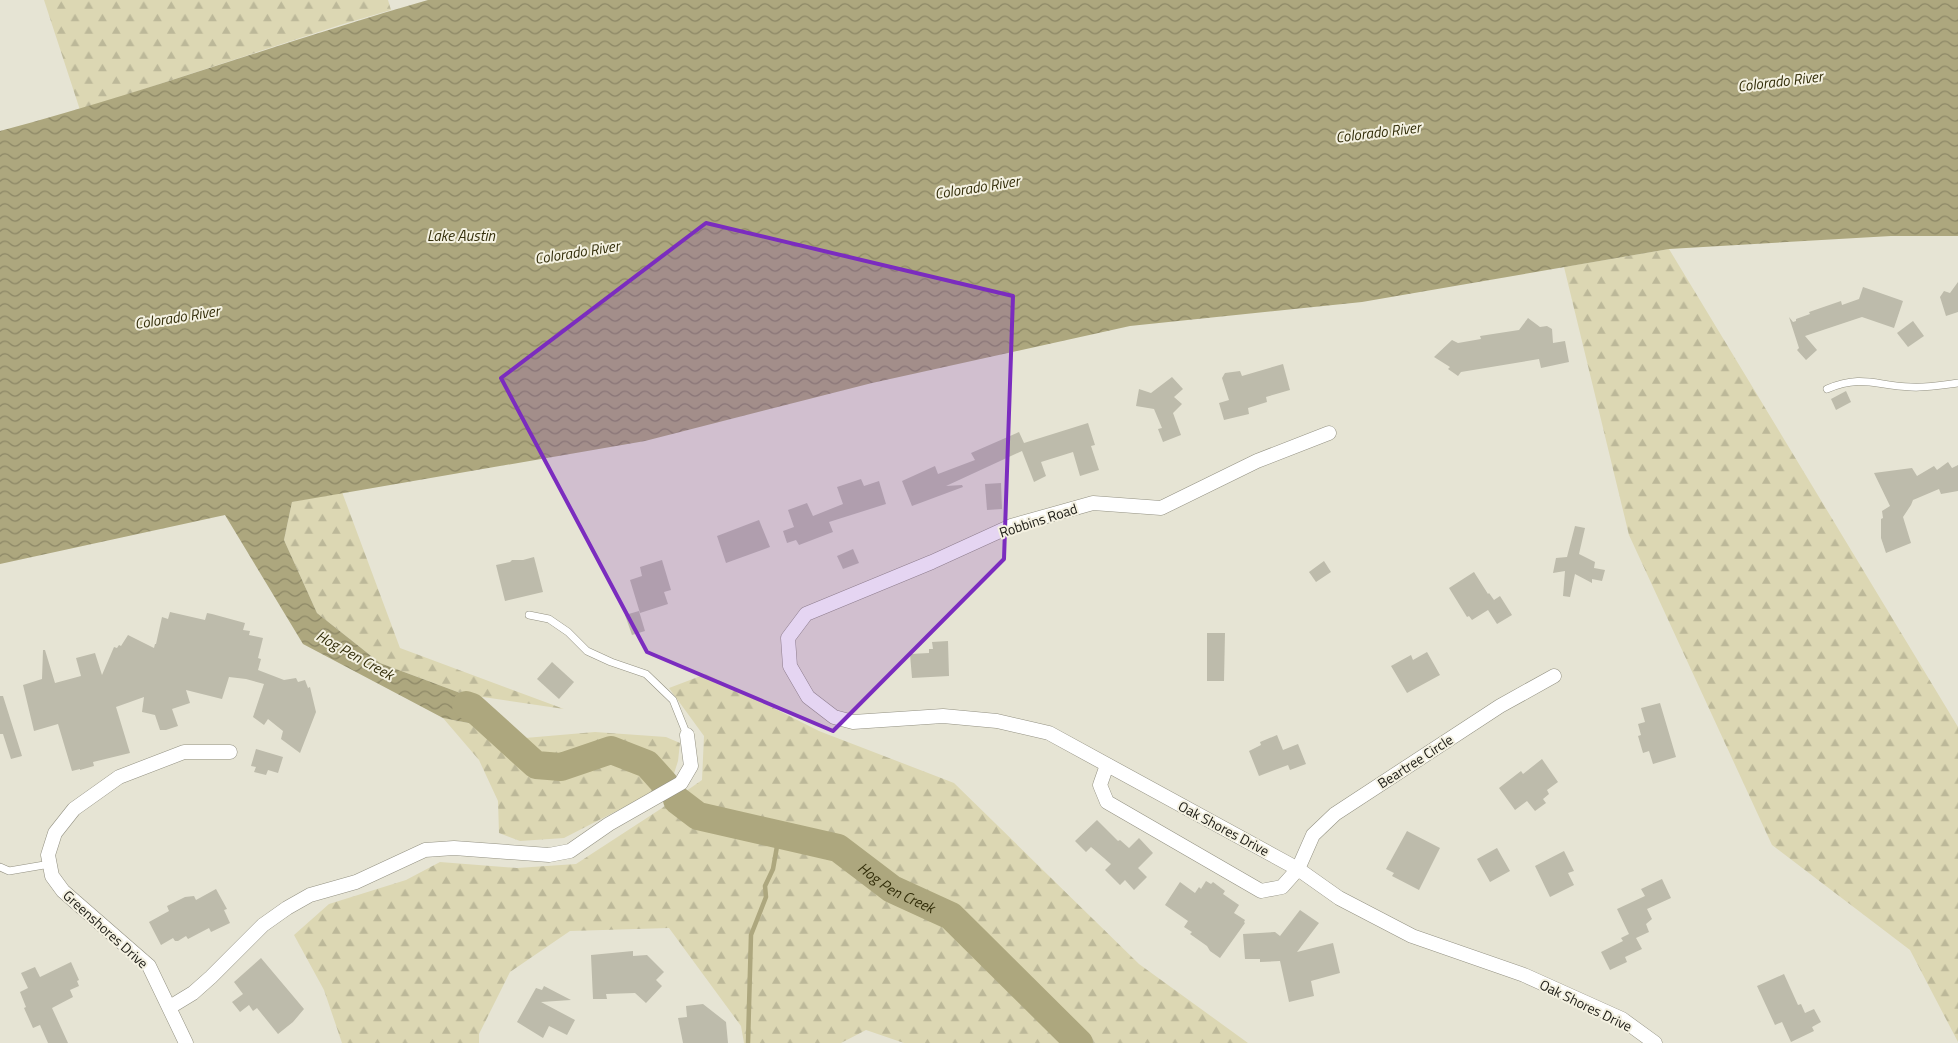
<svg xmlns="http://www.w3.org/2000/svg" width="1958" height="1043" font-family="'Titillium Web',sans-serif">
	<defs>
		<pattern id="forest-firs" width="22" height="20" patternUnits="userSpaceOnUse" patternTransform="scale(1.25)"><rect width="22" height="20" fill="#dcd7b3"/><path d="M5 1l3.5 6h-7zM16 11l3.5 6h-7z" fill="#bcb899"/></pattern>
		<pattern id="water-waves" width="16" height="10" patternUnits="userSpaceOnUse" patternTransform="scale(1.25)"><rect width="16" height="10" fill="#ada77e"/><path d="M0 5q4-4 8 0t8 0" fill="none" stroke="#8c8766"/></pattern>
	</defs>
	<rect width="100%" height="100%" fill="#e6e4d4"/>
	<g fill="url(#forest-firs)">
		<polygon points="44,0 388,0 391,10 340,25 80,110"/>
		<polygon points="1669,249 1958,727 1958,1042 1910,950 1772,845 1629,535 1564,267"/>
		<polygon points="342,492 400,648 564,709 463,694 380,663 317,613 284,540 292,502"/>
		<polygon points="706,674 819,731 954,783 1139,964 1248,1043 904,1043 866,1030 841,1043 744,1043 741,1026 669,928 570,931 510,972 479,1034 479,1043 342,1043 324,990 294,935 329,904 406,880 440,862 517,868 576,864 659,810 702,780 704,736 669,688"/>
		<polygon points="443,718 504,730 525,738 595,732 666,737 680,743 678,761 671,783 564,838 520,841 499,833 498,801 479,760"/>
	</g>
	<path fill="url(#water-waves)" d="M 428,0 L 1958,0 L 1958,236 L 1891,236 L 1669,249 L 1362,302 L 1130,326 L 872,383 L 645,441 L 292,502 L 284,540 L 317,613 L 380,663 L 463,694 L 504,730 L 443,718 L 303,644 L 225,515 L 0,564 L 0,131 C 144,93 284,41 428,0 Z"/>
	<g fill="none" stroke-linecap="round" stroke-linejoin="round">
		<polyline stroke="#ada77e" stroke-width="4.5" points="748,1043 751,935 766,897 765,886 773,869 779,835"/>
		<g stroke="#ada77e" stroke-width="28">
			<polyline points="466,705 472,707 536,765 561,767 611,750 647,764 665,784"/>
			<path id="s1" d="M 677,800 L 698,816 L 838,848 L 892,889 L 951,916 L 1079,1043"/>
		</g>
	</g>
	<g fill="#bdbbab">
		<polygon points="1958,282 1958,312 1946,316 1940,297 1944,291 1950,293"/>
		<polygon points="1863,287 1903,301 1894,328 1862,317 1805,336 1817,350 1806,360 1797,350 1799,348 1789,317 1793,322 1796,321 1796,319 1810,314 1809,312 1841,301 1842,305 1859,299"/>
		<polygon points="1528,318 1540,327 1547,326 1552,329 1553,343 1565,341 1569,362 1541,368 1539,359 1461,372 1458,376 1448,369 1450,367 1434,357 1452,340 1458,343 1481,339 1480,336 1519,330"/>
		<polygon points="1913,321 1924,336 1908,347 1897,333"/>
		<polygon points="1283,364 1290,390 1266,397 1267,402 1248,408 1249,414 1224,420 1219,403 1229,400 1222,378 1225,373 1240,371 1242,376"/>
		<polygon points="1172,377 1183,389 1174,397 1182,404 1173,413 1181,435 1163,442 1158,429 1162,428 1154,409 1136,406 1139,389 1151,393"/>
		<polygon points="1846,391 1851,402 1836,410 1831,399"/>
		<polygon points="1088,423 1095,445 1091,446 1099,470 1080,476 1073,452 1041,462 1046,476 1034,482 1022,451 946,486 962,485 963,487 912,506 902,481 935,466 938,474 975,460 971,453 1019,432 1024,443"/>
		<polygon points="1948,462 1952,468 1958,465 1958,491 1941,494 1939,489 1913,500 1911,505 1903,517 1911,543 1886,553 1881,538 1881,519 1883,518 1882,511 1890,506 1874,473 1912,468 1917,476 1934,466 1937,470"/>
		<polygon points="861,479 864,486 879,481 886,504 829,522 833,532 799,545 796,540 787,543 783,531 794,527 788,510 807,503 813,516 843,504 837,487"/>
		<polygon points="1001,483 1002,509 987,510 985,484"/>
		<polygon points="759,520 770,547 726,563 717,536"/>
		<polygon points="1575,526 1585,528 1579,554 1595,562 1594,568 1605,570 1602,581 1592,579 1592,583 1575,574 1570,597 1563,596 1565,571 1553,573 1556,558 1567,557"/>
		<polygon points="853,549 859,563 843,569 837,556"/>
		<polygon points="534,557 543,592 505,601 496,565 510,562 512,560 523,560"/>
		<polygon points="662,560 671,590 664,592 668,604 640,613 630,580 642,576 640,567"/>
		<polygon points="1324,561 1331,572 1316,582 1309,572"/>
		<polygon points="1474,572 1488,594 1489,593 1494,600 1500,596 1512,615 1497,624 1488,610 1472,620 1469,616 1467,617 1449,588"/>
		<polygon points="639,611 645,631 632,635 625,615"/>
		<polygon points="170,612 205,620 207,613 212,614 245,623 243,630 250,631 249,635 263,638 258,658 261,659 258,670 284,680 296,678 298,682 305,680 308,688 310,687 316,712 300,753 281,739 283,731 268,719 264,725 253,717 264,684 246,679 229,677 222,699 186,690 190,703 172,709 178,726 166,730 160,730 155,715 142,712 144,697 116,707 130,753 93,762 94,766 80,770 80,769 72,771 58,724 34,731 23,685 42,679 43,650 45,650 55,683 81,676 76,658 95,653 102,675 114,647 117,648 119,645 121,646 128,635 154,648 155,644 156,644 162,617 168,619"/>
		<polygon points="1207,633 1225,633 1224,681 1207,681"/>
		<polygon points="948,641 949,676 912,678 910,654 929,653 929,649 933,649 932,642"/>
		<polygon points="1427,652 1440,675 1407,693 1391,666 1411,655 1413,660"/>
		<polygon points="552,662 574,682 559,699 537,679"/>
		<polygon points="0,696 3,696 22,756 11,759 3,734 0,734"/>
		<polygon points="1660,703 1676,757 1653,764 1649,751 1643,753 1638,736 1641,735 1638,724 1645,722 1641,708"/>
		<polygon points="1277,735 1283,750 1298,744 1306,764 1290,770 1288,765 1259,776 1249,751 1261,745 1260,742"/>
		<polygon points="256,749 283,757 278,773 268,770 266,775 254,772 256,767 251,766"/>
		<polygon points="1542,759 1558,782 1547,790 1549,794 1543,799 1546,803 1535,811 1527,801 1515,810 1499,788 1521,771 1523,774"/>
		<polygon points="1097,820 1118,841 1120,840 1129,848 1139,838 1153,853 1138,868 1147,877 1134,890 1125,880 1120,885 1105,870 1111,864 1091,847 1086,852 1075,841"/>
		<polygon points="1407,831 1440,848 1419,890 1392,876 1394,873 1386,869"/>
		<polygon points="1497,848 1510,871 1490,882 1477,859"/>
		<polygon points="1564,851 1574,871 1568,873 1574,885 1550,897 1535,866"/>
		<polygon points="1662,879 1671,898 1647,909 1652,919 1646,924 1649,932 1636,938 1642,949 1625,957 1627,962 1610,970 1601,952 1623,941 1621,938 1629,934 1617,909 1645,896 1641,889"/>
		<polygon points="1206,881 1211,884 1213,882 1225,891 1223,894 1239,905 1234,913 1245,920 1244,922 1245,923 1220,958 1210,951 1207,946 1190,934 1192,932 1184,927 1188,921 1165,905 1180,882 1195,893 1199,887 1201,889"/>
		<polygon points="216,889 227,909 224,910 230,923 211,932 209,928 188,939 186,936 178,941 175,941 173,938 161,945 149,922 169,911 167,906 185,897 194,896 196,900"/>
		<polygon points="1300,910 1319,923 1297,952 1333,943 1340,973 1311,981 1314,996 1289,1002 1280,961 1260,962 1260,959 1245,959 1243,934 1275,932 1280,936"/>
		<polygon points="633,951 633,956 647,955 664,972 656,980 662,986 646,1003 635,993 606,994 607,999 593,999 591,955"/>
		<polygon points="261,958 304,1009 293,1022 278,1034 257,1008 253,1011 249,1005 240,1012 232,1002 243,994 234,982"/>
		<polygon points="71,962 79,980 77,981 79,986 70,990 73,997 52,1008 68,1043 48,1043 40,1025 33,1028 24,1008 26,1007 20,992 28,988 21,973 35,967 40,977"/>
		<polygon points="1784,974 1798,1005 1801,1004 1805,1013 1814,1009 1821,1022 1812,1027 1814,1031 1791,1042 1782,1022 1775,1025 1757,986"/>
		<polygon points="544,986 571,1000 541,1002 575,1020 567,1035 549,1026 543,1038 517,1022 536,988 542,990"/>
		<polygon points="703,1004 726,1022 728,1043 683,1043 678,1018 687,1017 686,1006"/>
	</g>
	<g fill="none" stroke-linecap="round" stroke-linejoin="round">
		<g stroke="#939182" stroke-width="8">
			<g id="service">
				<path d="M 1827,389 C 1863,374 1876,386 1911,387 C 1927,388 1943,385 1958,383"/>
				<polyline points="529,615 549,619 568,632 587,651 611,662 646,674 673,700 687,735"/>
				<polyline points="0,867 9,871 50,864"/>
			</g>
		</g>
		<g stroke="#939182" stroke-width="15">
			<g id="minor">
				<polyline points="1329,433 1257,461 1161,508 1093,503 1011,526 932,562 806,614 788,638 790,666 808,697 834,717 853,722 943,716 997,721 1049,733 1298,869 1339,898 1412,936 1524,975 1622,1019 1655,1043"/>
				<polyline points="1107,765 1100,785 1107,802 1261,891 1282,887 1298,869 1313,835 1335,814 1500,706 1554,676"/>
				<polyline points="170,1007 193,993 211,977 263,925 287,908 310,895 356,882 425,850 454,848 549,855 570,851 609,824 681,783 691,766 687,735"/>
				<polyline points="186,1043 149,966 63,891 52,876 48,855 55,833 74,809 119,777 184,752 230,752"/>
			</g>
		</g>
		<use href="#service" stroke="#fff" stroke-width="7"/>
		<use href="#minor" stroke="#fff" stroke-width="14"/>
	</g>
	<path fill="#7b2cbf" fill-opacity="0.2" stroke="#7b2cbf" stroke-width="4" stroke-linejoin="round" d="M 706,223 L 1013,296 L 1004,559 L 833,731 L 647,652 L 501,378 Z"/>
	<g text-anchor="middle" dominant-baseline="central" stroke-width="4" stroke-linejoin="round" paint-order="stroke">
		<g font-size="14" fill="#1b1a14" stroke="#f4f1e1">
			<text transform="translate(1038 520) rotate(-18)">Robbins Road</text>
			<text transform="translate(1415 761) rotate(-33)">Beartree Circle</text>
			<text transform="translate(1224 828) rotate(28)">Oak Shores Drive</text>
			<text transform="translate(106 929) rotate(42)">Greenshores Drive</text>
			<text transform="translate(1586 1005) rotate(26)">Oak Shores Drive</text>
		</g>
		<g font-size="15" font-style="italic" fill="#332e0a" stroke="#f4f1e1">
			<text transform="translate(1780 81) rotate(-7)">Colorado River</text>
			<text transform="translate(1378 132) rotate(-7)">Colorado River</text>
			<text transform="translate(977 187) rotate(-9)">Colorado River</text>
			<text x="461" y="235">Lake Austin</text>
			<text transform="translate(577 252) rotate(-9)">Colorado River</text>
			<text transform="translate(177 317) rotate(-9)">Colorado River</text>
			<text transform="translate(355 655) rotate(29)">Hog Pen Creek</text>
			<text stroke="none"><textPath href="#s1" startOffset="241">Hog Pen Creek</textPath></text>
		</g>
	</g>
</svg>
